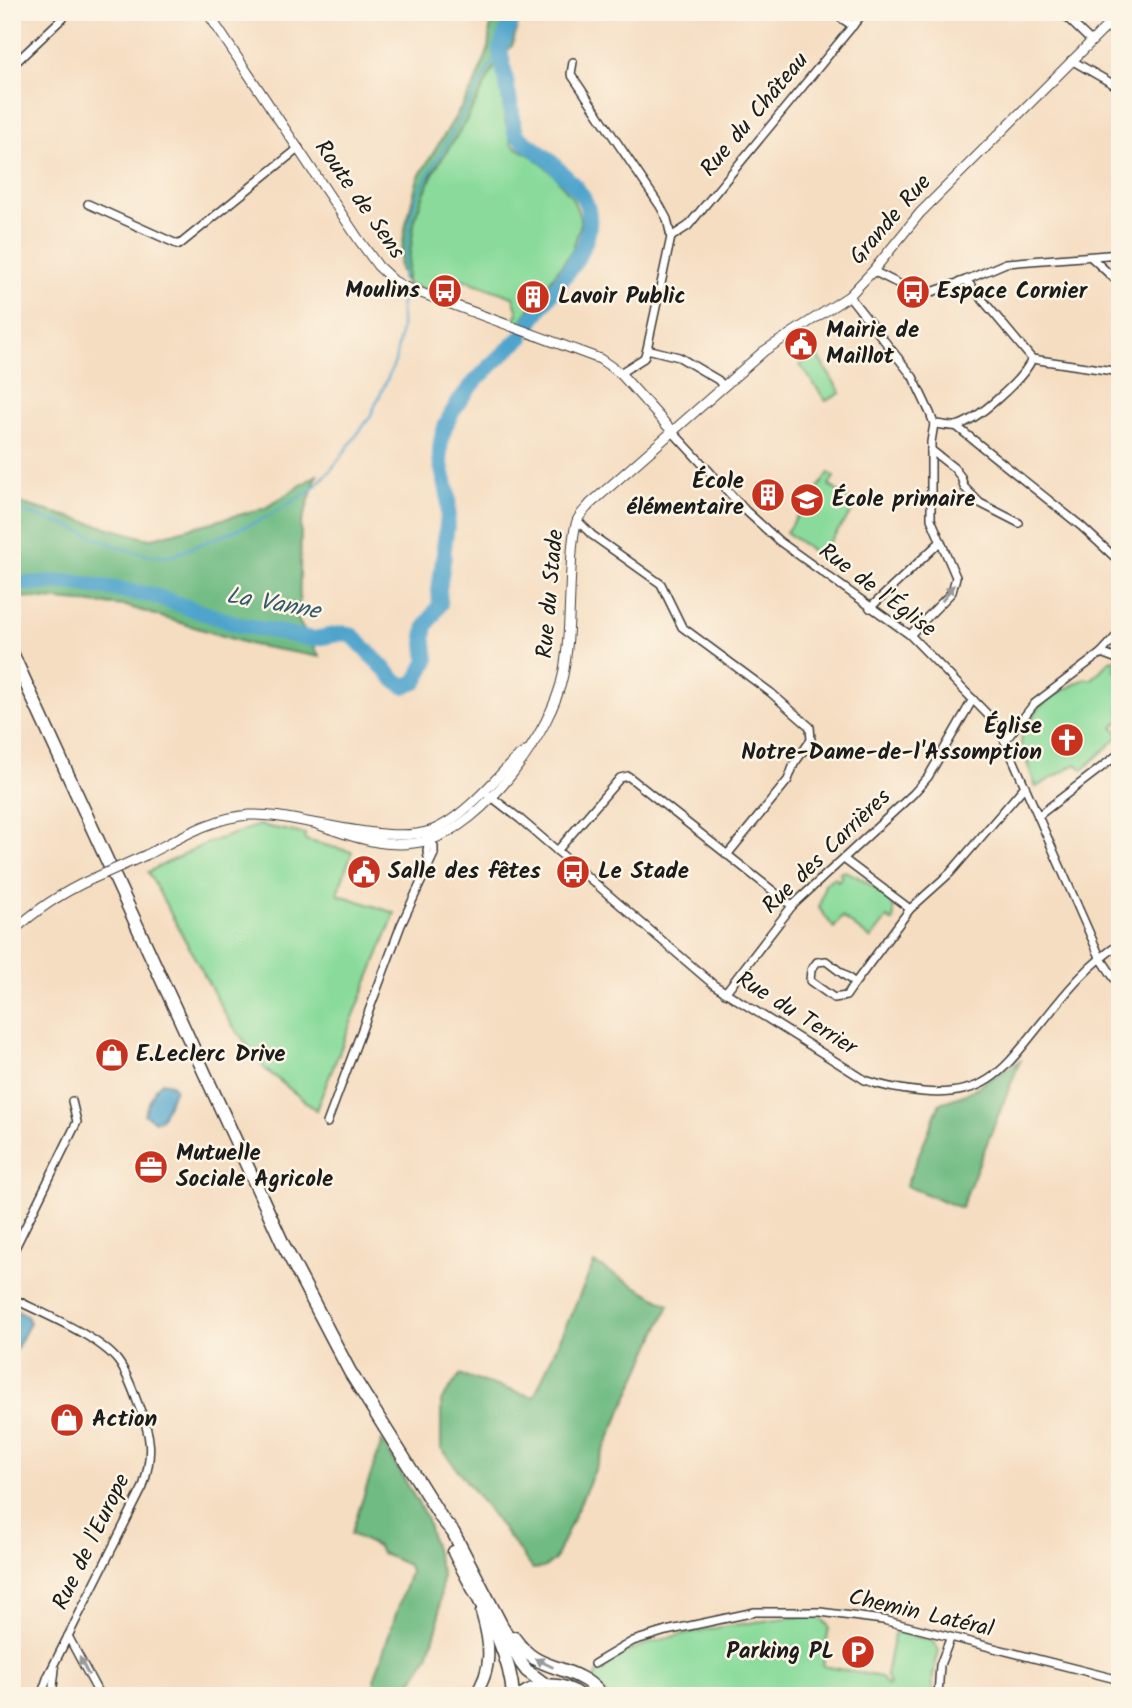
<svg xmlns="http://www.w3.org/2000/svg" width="1132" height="1708" font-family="Kalam,sans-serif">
	<rect width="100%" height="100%" fill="#fcf5e5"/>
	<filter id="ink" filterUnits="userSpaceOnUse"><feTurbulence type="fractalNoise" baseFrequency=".0143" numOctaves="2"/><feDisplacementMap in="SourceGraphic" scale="14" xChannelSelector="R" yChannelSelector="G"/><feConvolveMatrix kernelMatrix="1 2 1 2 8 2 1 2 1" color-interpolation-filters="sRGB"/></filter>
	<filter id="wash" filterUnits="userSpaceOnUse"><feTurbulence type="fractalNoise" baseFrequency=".00686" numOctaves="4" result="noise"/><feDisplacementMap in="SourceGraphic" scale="28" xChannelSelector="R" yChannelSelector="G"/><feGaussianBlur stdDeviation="1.57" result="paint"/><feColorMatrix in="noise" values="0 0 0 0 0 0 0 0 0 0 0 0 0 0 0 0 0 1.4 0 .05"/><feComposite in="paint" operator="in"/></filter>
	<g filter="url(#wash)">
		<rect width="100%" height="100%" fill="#f5ddc1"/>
		<g fill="#8adb9b" stroke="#537c5c" stroke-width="2">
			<polygon points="498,60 505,120 512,145 535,158 553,174 573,199 580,217 580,227 572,251 519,323 513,321 518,313 513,297 454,276 446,297 406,283 412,230 418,207 435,169 464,124"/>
			<polygon points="816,354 841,393 826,401 800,365"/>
			<polygon points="829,473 834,477 829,485 857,505 819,556 786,532"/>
			<polygon points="1119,659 1113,670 1120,672 1120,721 1113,727 1120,735 1083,770 1076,764 1036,787 1021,746 1022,734 1037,710 1047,699 1086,678 1091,680 1110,661"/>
			<polygon points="259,825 305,834 305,840 352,852 337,894 395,913 316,1110 265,1069 228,1019 148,872 205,844"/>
			<path d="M 844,871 C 856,874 886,894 892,905 C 895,910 894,915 893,922 L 887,918 L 871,939 L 842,917 L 834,928 L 819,908 L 825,884 L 834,877 L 838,881 L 842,877 L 839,873 Z"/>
			<path d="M 795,1617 C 808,1616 822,1614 829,1627 L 823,1666 L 881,1677 L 887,1686 L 889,1685 L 886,1675 L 894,1634 L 898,1632 L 932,1641 L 939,1650 L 933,1675 L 933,1696 L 608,1696 L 593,1681 C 597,1674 600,1667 606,1663 C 648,1634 743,1623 795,1617 Z"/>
		</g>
		<g fill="#6fbb83" stroke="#466c50" stroke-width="2">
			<polygon points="498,12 529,12 518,23 512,46 498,60 464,124 431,176 415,217 406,283 399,266 406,224 418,178 473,88 488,51 490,28"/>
			<polygon points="317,475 301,525 299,622 320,657 252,645 126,606 12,596 12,501 149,539 265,508"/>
			<polygon points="1020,1061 961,1208 906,1186 940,1103 964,1095"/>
			<polygon points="594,1263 669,1305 554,1561 543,1568 533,1569 441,1448 441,1401 460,1375 534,1397"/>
			<polygon points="382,1441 426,1517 442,1575 438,1625 428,1656 411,1683 402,1692 392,1696 377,1689 374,1680 410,1572 408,1565 381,1553 378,1547 351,1534"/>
		</g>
		<g fill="#50a4cc" stroke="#366074" stroke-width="2">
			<polygon points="162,1082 171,1084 175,1089 161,1119 155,1121 144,1114 155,1089"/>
			<polygon points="12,1308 27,1316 30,1323 12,1357"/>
		</g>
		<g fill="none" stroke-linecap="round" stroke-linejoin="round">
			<g stroke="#50a4cc" stroke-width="2.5">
				<polyline points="404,268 412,211 418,193 500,49"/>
				<polyline points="402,280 403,271"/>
				<polyline points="12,508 71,527 118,547 148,555 168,557 259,521 309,492 331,470 370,417 395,362 401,330 401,295"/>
			</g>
			<g stroke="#50a4cc" stroke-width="16">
				<path d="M 517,12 L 514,14 L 500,49 L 516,134 C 527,146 543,152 554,165 C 563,174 576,186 583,197 C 609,244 548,288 529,326"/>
				<path d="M 444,548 C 446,531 450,512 448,495 C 446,482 441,470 440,458 C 437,409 489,367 522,337"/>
				<polyline points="12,584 71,582 152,595 236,624 297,636 313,639 344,633 353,636 395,680 404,686 416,682 427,660 424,635 426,626 440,604 439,590 444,554"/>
			</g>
		</g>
	</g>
	<g filter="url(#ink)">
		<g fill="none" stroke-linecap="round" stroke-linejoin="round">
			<g stroke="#3d3935" stroke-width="10">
				<g id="minor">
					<polyline points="832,12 853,26"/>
					<polyline points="1061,12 1091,41"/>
					<polyline points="1071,60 1120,88"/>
					<polyline points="573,62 571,74 660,206 667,219 671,237 647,349 644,358 620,373"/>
					<polyline points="12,66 69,12"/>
					<polyline points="88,204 179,245 299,148"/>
					<polyline points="671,237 688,226 864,12"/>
					<polyline points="1092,258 1120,284"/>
					<polyline points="873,271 909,289 926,294 966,280 1006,263 1120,254"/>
					<polyline points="849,296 913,377 930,413 934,424 931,442 931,519 956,577 952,592 910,635"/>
					<polyline points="647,349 679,357 718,380 723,386"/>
					<polyline points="1032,359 1120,372"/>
					<path d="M 934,424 C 940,424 950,427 956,426 C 977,421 1024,378 1032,359 L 966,280"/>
					<polyline points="956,426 1081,526 1120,562"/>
					<polyline points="671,430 745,510 779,541 910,635 989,716 1005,741 1100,957 1120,987"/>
					<polyline points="931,450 954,468 961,477 964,487 980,503 1019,523"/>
					<polyline points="577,520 592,535 661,584 682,627 770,692 810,727 811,740 794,764 788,780 727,855"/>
					<polyline points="870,608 940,542"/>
					<polyline points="1101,653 1120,660"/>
					<polyline points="1005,741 1034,704 1101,653 1120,632"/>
					<path d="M 489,795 L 520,819 L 714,985 L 865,1080 C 884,1087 902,1090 923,1092 C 990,1098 1006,1066 1044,1020 C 1066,992 1090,963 1120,944"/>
					<polyline points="1038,816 1120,753"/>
					<polyline points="557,851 620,778 628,776 792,906"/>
					<polyline points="845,860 910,909"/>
					<polyline points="429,864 427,851 429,838"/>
					<polyline points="855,983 846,996 834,998 810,981 811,970 817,962 826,961 855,983 910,909 950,873 1025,786"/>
					<polyline points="725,993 792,906 913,794 928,777 973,699"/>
					<polyline points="327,1123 401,925 434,854 434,846 429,840"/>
					<polyline points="12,1254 77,1122 72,1101"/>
					<path d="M 12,1298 C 41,1313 99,1336 118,1361 C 127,1373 133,1390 138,1404 C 152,1436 153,1454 143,1487 L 48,1676 L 41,1696"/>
					<polyline points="68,1636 100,1696"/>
					<polyline points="594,1664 633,1641 666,1631 755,1612 820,1612 883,1620 1120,1680"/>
					<polyline points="52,1696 55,1669"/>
					<polyline points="938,1696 940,1665 950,1639"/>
				</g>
			</g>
			<g stroke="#3d3935" stroke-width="11">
				<g id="tertiary">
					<polyline points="207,12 359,240 378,266 394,281 405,287 600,359 620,373 671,430"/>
					<path d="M 317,824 C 352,837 389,850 426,841 C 484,827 552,731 563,675 C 570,640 569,604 571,569 C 572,554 572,535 577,521 C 579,515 586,509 590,504 L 764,351 L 849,296 L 873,271 L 920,213 L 1120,13"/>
					<path d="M 146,855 C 178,839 213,817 250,815 C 274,814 296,820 319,824 C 350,829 400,841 430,831 C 460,821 493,782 515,759 L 525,752"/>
					<path d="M 12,932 C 37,909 61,893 92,879"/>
				</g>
			</g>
			<g stroke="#3d3935" stroke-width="13">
				<path id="secondary" d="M 474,1696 C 494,1669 490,1642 481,1612"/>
			</g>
			<g stroke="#3d3935" stroke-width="15">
				<g id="primary">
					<polyline points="12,653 283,1244 350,1372 442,1519 453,1532 521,1663 527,1671 546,1685"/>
					<path d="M 454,1552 C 476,1597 510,1645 513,1696"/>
					<path d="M 514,1638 C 535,1668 554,1663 581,1678 C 590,1682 596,1689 603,1696"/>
					<path d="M 520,1696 C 538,1683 562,1681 580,1696"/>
				</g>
			</g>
			<use href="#minor" stroke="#fff" stroke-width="7"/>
			<use href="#tertiary" stroke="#fff" stroke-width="9"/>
			<use href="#secondary" stroke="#fff" stroke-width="10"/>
			<use href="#primary" stroke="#fff" stroke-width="12"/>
			<g stroke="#3d3935" stroke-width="11" stroke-linecap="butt">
				<polyline id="tertiary-bridge" points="92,879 146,855"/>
			</g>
			<use href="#tertiary-bridge" stroke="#fff" stroke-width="9"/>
		</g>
		<defs><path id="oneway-solid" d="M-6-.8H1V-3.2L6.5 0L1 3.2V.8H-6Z" transform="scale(1.75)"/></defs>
		<g fill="#999">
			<use href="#oneway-solid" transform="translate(948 593) rotate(-54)"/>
			<use href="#oneway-solid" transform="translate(544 1663) rotate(-154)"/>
			<use href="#oneway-solid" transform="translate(84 1666) rotate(-117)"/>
		</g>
	</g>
	<defs>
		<g id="bus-disc" transform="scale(1.75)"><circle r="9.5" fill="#c8321e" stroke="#fcf5e5"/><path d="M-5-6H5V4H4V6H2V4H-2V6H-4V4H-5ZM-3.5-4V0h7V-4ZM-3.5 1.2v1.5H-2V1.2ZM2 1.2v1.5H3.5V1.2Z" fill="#fff"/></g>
		<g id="building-disc" transform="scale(1.75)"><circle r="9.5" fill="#c8321e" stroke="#fcf5e5"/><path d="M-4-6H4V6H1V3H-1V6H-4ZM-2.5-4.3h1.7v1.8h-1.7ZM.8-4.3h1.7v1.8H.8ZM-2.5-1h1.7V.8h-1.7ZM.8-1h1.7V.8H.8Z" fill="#fff"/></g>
		<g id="civic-disc" transform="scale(1.75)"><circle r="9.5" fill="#c8321e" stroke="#fcf5e5"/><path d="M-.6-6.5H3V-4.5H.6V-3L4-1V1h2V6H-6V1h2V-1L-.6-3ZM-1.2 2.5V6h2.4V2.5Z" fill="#fff"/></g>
		<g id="school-disc" transform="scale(1.75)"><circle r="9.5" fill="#c8321e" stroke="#fcf5e5"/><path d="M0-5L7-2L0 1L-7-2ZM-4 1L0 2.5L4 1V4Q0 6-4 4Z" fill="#fff"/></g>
		<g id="church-disc" transform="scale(1.75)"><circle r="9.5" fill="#c8321e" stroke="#fcf5e5"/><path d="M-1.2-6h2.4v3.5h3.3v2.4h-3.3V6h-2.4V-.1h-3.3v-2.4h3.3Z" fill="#fff"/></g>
		<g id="shop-disc" transform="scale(1.75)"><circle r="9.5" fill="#c8321e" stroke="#fcf5e5"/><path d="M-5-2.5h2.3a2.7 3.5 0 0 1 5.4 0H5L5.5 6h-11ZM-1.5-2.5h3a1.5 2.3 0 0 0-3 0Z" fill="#fff"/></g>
		<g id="office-disc" transform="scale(1.75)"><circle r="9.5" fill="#c8321e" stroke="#fcf5e5"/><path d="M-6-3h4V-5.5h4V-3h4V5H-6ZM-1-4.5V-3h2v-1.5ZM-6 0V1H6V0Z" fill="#fff"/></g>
		<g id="parking-disc" transform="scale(1.75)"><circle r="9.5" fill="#c8321e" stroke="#fcf5e5"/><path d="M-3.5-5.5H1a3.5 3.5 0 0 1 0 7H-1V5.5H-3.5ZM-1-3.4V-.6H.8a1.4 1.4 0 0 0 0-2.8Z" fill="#fff"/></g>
	</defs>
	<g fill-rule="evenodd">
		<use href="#bus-disc" x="445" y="291"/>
		<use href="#bus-disc" x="913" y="292"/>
		<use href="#building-disc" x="533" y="297"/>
		<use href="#civic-disc" x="801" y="344"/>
		<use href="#building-disc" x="768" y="495"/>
		<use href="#school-disc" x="807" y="500"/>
		<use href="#church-disc" x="1067" y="740"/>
		<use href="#civic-disc" x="364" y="872"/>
		<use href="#bus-disc" x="573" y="872"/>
		<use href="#shop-disc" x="112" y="1055"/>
		<use href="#office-disc" x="151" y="1167"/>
		<use href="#shop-disc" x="67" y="1420"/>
		<use href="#parking-disc" x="858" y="1652"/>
	</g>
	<g text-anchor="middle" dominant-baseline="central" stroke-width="5" stroke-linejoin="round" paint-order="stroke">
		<g font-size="23" fill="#1c1c1c" stroke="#fcf5e5">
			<text transform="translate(755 115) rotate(-50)">Rue du Château</text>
			<text transform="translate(359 200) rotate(55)">Route de Sens</text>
			<text transform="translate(891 220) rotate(-49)">Grande Rue</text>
			<text transform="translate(877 591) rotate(37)">Rue de l'Église</text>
			<text transform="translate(551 594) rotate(-85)">Rue du Stade</text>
			<text transform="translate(827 852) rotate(-44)">Rue des Carrières</text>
			<text transform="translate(796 1014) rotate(32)">Rue du Terrier</text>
			<text transform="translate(92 1542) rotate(-64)">Rue de l'Europe</text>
			<text transform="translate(921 1614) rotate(13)">Chemin Latéral</text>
		</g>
		<g font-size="23" font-weight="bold" fill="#1c1c1c" stroke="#fcf5e5" text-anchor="start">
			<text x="420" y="291" text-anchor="end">Moulins</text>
			<text x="937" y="292">Espace Cornier</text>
			<text x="558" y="297">Lavoir Public</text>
			<text x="826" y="331">Mairie de<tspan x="826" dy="26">Maillot</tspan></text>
			<text x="744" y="482" text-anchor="end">École<tspan x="744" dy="26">élémentaire</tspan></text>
			<text x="832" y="500">École primaire</text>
			<text x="1042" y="727" text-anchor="end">Église<tspan x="1042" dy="26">Notre-Dame-de-l'Assomption</tspan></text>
			<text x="388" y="872">Salle des fêtes</text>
			<text x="598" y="872">Le Stade</text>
			<text x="136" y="1055">E.Leclerc Drive</text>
			<text x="176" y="1154">Mutuelle<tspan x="176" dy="26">Sociale Agricole</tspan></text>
			<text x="92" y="1420">Action</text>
			<text x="834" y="1652" text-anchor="end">Parking PL</text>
		</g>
		<g font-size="24" font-style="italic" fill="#33596b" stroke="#fcf5e5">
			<text transform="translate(273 604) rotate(10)">La Vanne</text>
		</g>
	</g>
	<rect width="1132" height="1708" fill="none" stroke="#fcf5e5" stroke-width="42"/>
</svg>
